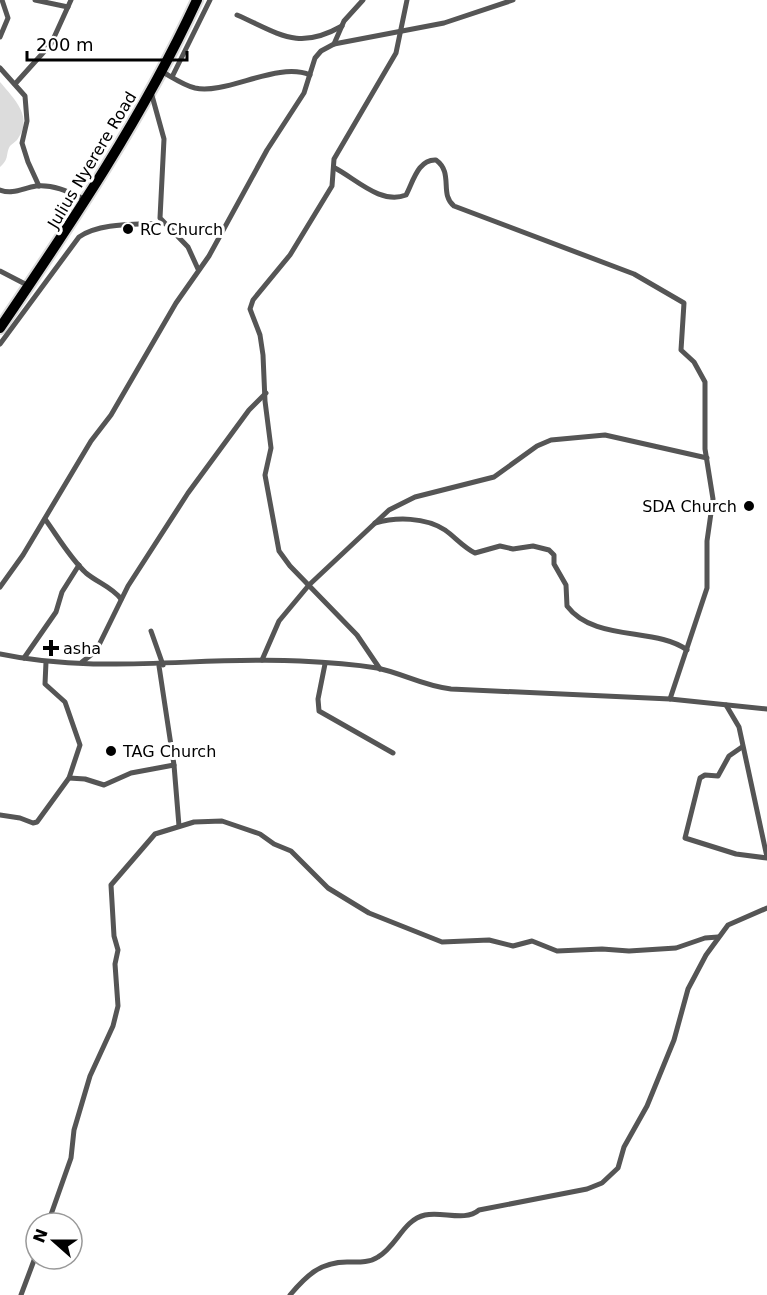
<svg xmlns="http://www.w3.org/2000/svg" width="767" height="1295" font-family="'DejaVu Sans',sans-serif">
	<rect width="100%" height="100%" fill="#fff"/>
	<path fill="#dcdcdc" d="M 0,82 C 15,100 34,117 17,140 C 15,142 12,144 10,146 C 5,155 10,158 0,167 Z"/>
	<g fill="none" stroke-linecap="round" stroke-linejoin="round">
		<g stroke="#dbdbdb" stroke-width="14">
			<path id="highway" d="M 0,328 C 72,222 143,117 197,0"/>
		</g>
		<g stroke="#555" stroke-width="5">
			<polyline points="35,0 68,7"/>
			<path d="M 237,15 C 280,34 298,51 342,26"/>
			<polyline points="0,37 8,18 2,0"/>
			<polyline points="334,44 344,21 363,0"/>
			<polyline points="0,68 25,96 27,121 22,143 28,162 39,186"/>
			<path d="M 161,71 C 172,77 183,85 195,88 C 226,95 278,61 310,75"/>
			<polyline points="172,77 210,0"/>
			<polyline points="15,84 51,44 71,0"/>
			<polyline points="151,92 164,139 160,218 188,247 198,269"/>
			<path d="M 335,168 C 356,179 381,205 406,195 C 413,182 418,159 436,160 C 454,173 439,194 454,206 L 634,274 L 684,303 L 681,350 L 694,362 L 705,382 L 705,449 L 713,499 L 707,541 L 707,588 L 670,699"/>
			<path d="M 0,190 C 13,195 23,188 36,186 C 54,184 71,193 86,200"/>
			<polyline points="0,271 29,286"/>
			<path d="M 0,344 L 79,237 C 101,222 138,225 163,223"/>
			<path d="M 45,519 C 58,537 70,558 86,573 C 98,583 112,587 121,599"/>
			<path d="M 375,523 C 396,517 425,517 445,530 C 455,537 463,547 475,553 L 500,546 L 513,549 L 533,546 L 549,550 L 554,555 L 554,564 L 566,585 L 567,606 C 594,642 656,627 687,650"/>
			<polyline points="0,587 23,555 91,441 111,415 176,303 209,256 267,150 304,93 315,58 321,51 334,44 444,23 513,0"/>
			<polyline points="151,631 163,665"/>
			<path d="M 0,654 C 99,675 200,656 300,661 C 324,662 352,664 377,668 C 402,673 423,686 451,689 L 670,699 L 767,709"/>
			<polyline points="24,658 56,612 62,592 79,565"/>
			<polyline points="262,660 279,621 309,585 389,510 415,497 494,477 537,446 551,440 605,435 707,458"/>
			<polyline points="82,662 96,651 128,586 188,493 249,410 266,393"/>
			<polyline points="325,664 318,699 319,711 393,753"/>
			<polyline points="159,666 174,765 179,826"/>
			<polyline points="380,669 357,635 290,566 279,551 265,475 271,448 265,401 263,355 260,335 250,309 253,300 290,255 332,186 334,159 396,53 407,0"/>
			<polyline points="726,705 739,727 767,857"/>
			<polyline points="742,747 729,756 718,776 705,775 700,778 685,838 736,854 767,858"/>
			<polyline points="69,778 85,779 104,785 131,773 174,765"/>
			<polyline points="0,815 20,818 33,823 37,822 69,778 80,745 65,702 45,684 46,662"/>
			<polyline points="48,1223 71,1158 74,1130 90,1076 113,1026 118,1006 115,964 118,950 114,936 111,885 155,834 194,822 222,821 260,834 274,844 291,851 328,888 369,913 442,942 489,940 513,946 532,941 557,951 602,949 629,951 676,948 705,938 718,937"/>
			<polyline points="21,1295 36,1255"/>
			<path d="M 290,1295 C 306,1276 320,1262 347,1262 C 358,1262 369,1263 378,1257 C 397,1246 403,1220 425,1215 C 442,1211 465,1222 479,1210 L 587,1189 L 602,1183 L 618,1168 L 624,1147 L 647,1106 L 674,1040 L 688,989 L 706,955 L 728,925 L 767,908"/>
		</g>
		<use href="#highway" stroke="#000" stroke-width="10"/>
	</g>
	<g fill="#000" stroke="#fff" stroke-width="2">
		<circle cx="128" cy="229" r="6"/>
		<circle cx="749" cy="506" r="6"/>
		<path d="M48 639h6v6h6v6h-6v6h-6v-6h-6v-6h6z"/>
		<circle cx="111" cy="751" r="6"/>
	</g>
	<g text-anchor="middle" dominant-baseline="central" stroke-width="6" stroke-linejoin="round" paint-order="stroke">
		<g font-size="16" fill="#000" stroke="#fff">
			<text transform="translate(92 160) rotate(-59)">Julius Nyerere Road</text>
		</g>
		<g font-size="16" fill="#000" stroke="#fff" text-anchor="start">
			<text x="140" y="229">RC Church</text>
			<text x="737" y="506" text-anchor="end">SDA Church</text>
			<text x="63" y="648">asha</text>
			<text x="123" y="751">TAG Church</text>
		</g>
	</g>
	<g transform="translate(54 1241) rotate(291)"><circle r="28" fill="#ffffff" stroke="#999999" stroke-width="1.5"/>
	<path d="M0-4.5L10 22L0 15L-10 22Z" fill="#000000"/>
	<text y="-9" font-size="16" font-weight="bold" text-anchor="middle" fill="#000000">N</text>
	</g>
	<path d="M27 51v9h160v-9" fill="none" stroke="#000000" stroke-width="3"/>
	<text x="36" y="51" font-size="18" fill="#000000" stroke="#ffffff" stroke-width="4.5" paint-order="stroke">200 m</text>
</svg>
